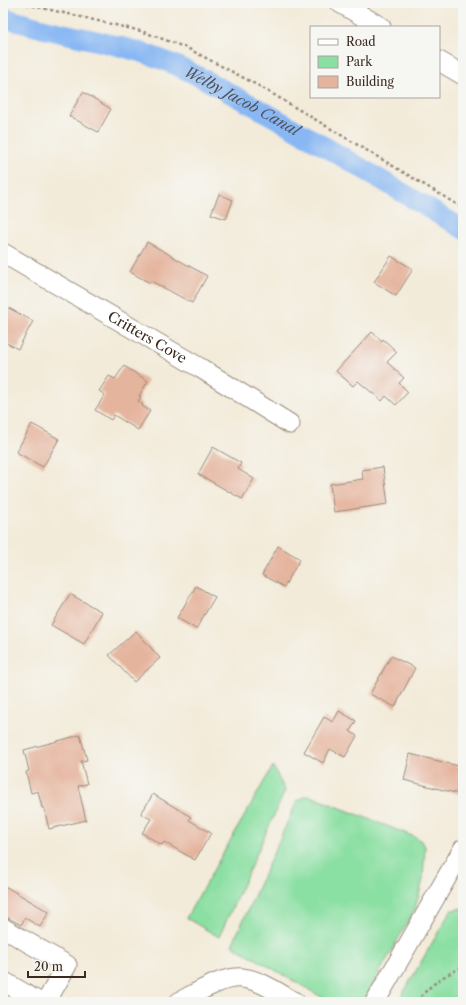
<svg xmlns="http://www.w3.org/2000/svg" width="466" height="1005" font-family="'Libre Caslon Text',serif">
	<rect width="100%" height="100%" fill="#f6f6f2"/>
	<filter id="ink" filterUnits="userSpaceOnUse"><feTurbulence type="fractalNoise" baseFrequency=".025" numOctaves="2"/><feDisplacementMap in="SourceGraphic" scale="8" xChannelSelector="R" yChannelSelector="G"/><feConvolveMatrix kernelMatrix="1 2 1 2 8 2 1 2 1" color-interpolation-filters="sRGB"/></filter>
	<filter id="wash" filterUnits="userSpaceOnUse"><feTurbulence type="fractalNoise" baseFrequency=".012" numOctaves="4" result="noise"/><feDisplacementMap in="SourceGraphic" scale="16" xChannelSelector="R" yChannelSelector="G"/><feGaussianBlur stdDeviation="0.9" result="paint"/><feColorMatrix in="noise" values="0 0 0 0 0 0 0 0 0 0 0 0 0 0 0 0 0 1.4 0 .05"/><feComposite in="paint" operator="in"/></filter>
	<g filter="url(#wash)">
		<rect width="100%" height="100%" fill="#f3ebd9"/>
		<g fill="#8adfa2" stroke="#628460">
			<polygon points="273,766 285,791 219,937 186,918"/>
			<polygon points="306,796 310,796 415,837 420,840 425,846 423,880 415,909 363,1002 330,1002 232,945 297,801"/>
			<polygon points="463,908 463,1002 398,1002 451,910"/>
		</g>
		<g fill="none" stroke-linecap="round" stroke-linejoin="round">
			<path stroke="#88b7f3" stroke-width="20" id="s1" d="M 3,17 C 51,34 103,39 152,56 C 187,68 219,88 252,105 C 323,144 393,187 463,229"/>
		</g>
		<g id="blocks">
			<g fill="#e5b49d">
				<polygon points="83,92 111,109 98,132 69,116"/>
				<polygon points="219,194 233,200 226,219 211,214"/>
				<polygon points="147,242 207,276 192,303 151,281 150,283 130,272"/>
				<polygon points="391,256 413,269 396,296 374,282"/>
				<polygon points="3,305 33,321 18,349 3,341"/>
				<polygon points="372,332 382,341 383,339 397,352 387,362 404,378 399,383 408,392 396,405 386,396 382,401 358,381 353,386 336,371"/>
				<polygon points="124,366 148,381 139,396 141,397 138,401 143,405 142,406 150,411 138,430 114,415 111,420 95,410 105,395 99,391 109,376 115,379"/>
				<polygon points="32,424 59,439 43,467 16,452"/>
				<polygon points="213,447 241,463 238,469 254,479 242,499 198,474"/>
				<polygon points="383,467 388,504 334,512 330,484 363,479 362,470"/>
				<polygon points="278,546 300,559 284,587 262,575"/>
				<polygon points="196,586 215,597 196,629 177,618"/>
				<polygon points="70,594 102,612 84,644 51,625"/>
				<polygon points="136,631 160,658 134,682 109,655"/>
				<polygon points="391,656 415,668 395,707 370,694"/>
				<polygon points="339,711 356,721 350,731 357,736 345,757 330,749 323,763 304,752 324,717 333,722"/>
				<polygon points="80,735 87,760 81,761 87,784 78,786 86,820 49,829 44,808 42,808 38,791 31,793 26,772 29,771 24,750"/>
				<polygon points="410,754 463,767 463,795 404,780"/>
				<polygon points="153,794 191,817 189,820 211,833 195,860 164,842 162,845 142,833 151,819 141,814"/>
				<polygon points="3,885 49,912 40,927 25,918 21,925 3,915"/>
			</g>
		</g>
	</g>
	<g filter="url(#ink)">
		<use href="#blocks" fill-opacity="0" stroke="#978a7c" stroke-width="1"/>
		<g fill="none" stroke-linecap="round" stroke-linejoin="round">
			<g stroke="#978a7c" stroke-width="21">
				<g id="minor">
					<polyline points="340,3 381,27"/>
					<polyline points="439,61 463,75"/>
					<path id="s2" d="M 3,253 L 202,369 L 290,424"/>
					<polyline points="3,928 67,965 46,1002"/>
					<polyline points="3,981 39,1002"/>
					<path d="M 179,1002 C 196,993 223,976 242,978 C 261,980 278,993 295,1002"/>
					<polyline points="375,1002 463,849"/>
				</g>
			</g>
			<g stroke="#978a7c" stroke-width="2.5" stroke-dasharray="3 3" stroke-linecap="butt">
				<polyline points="21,3 141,31 187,48 261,87 463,208"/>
				<path d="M 417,1002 C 429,985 444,975 463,967"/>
			</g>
			<use href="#minor" stroke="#fff" stroke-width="19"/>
		</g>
	</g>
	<g text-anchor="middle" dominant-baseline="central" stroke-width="3" stroke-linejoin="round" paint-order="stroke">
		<g font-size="14" fill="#3b2a1e" stroke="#f6f6f2">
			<text stroke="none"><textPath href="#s2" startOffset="167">Critters Cove</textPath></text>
		</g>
		<g font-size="15" font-style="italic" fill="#52545e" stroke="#f6f6f2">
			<text stroke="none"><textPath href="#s1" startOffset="255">Welby Jacob Canal</textPath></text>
		</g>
	</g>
	<rect width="466" height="1005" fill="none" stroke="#f6f6f2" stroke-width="16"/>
	<rect x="310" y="26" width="130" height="72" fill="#f6f6f2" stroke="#aba49d"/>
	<rect x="318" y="39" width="20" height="6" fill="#ffffff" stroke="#aba49d"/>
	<text x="346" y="46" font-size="12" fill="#3b2a1e">Road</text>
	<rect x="318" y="56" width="20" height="12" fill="#8adfa2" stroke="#aba49d"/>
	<text x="346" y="66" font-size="12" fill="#3b2a1e">Park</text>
	<rect x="318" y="76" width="20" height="12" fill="#e5b49d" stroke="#aba49d"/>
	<text x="346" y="86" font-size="12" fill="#3b2a1e">Building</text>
	<path d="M28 971v6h57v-6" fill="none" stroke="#3b2a1e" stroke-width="2"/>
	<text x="34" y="971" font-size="12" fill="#3b2a1e" stroke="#f6f6f2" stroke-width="3" paint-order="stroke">20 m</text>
</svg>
